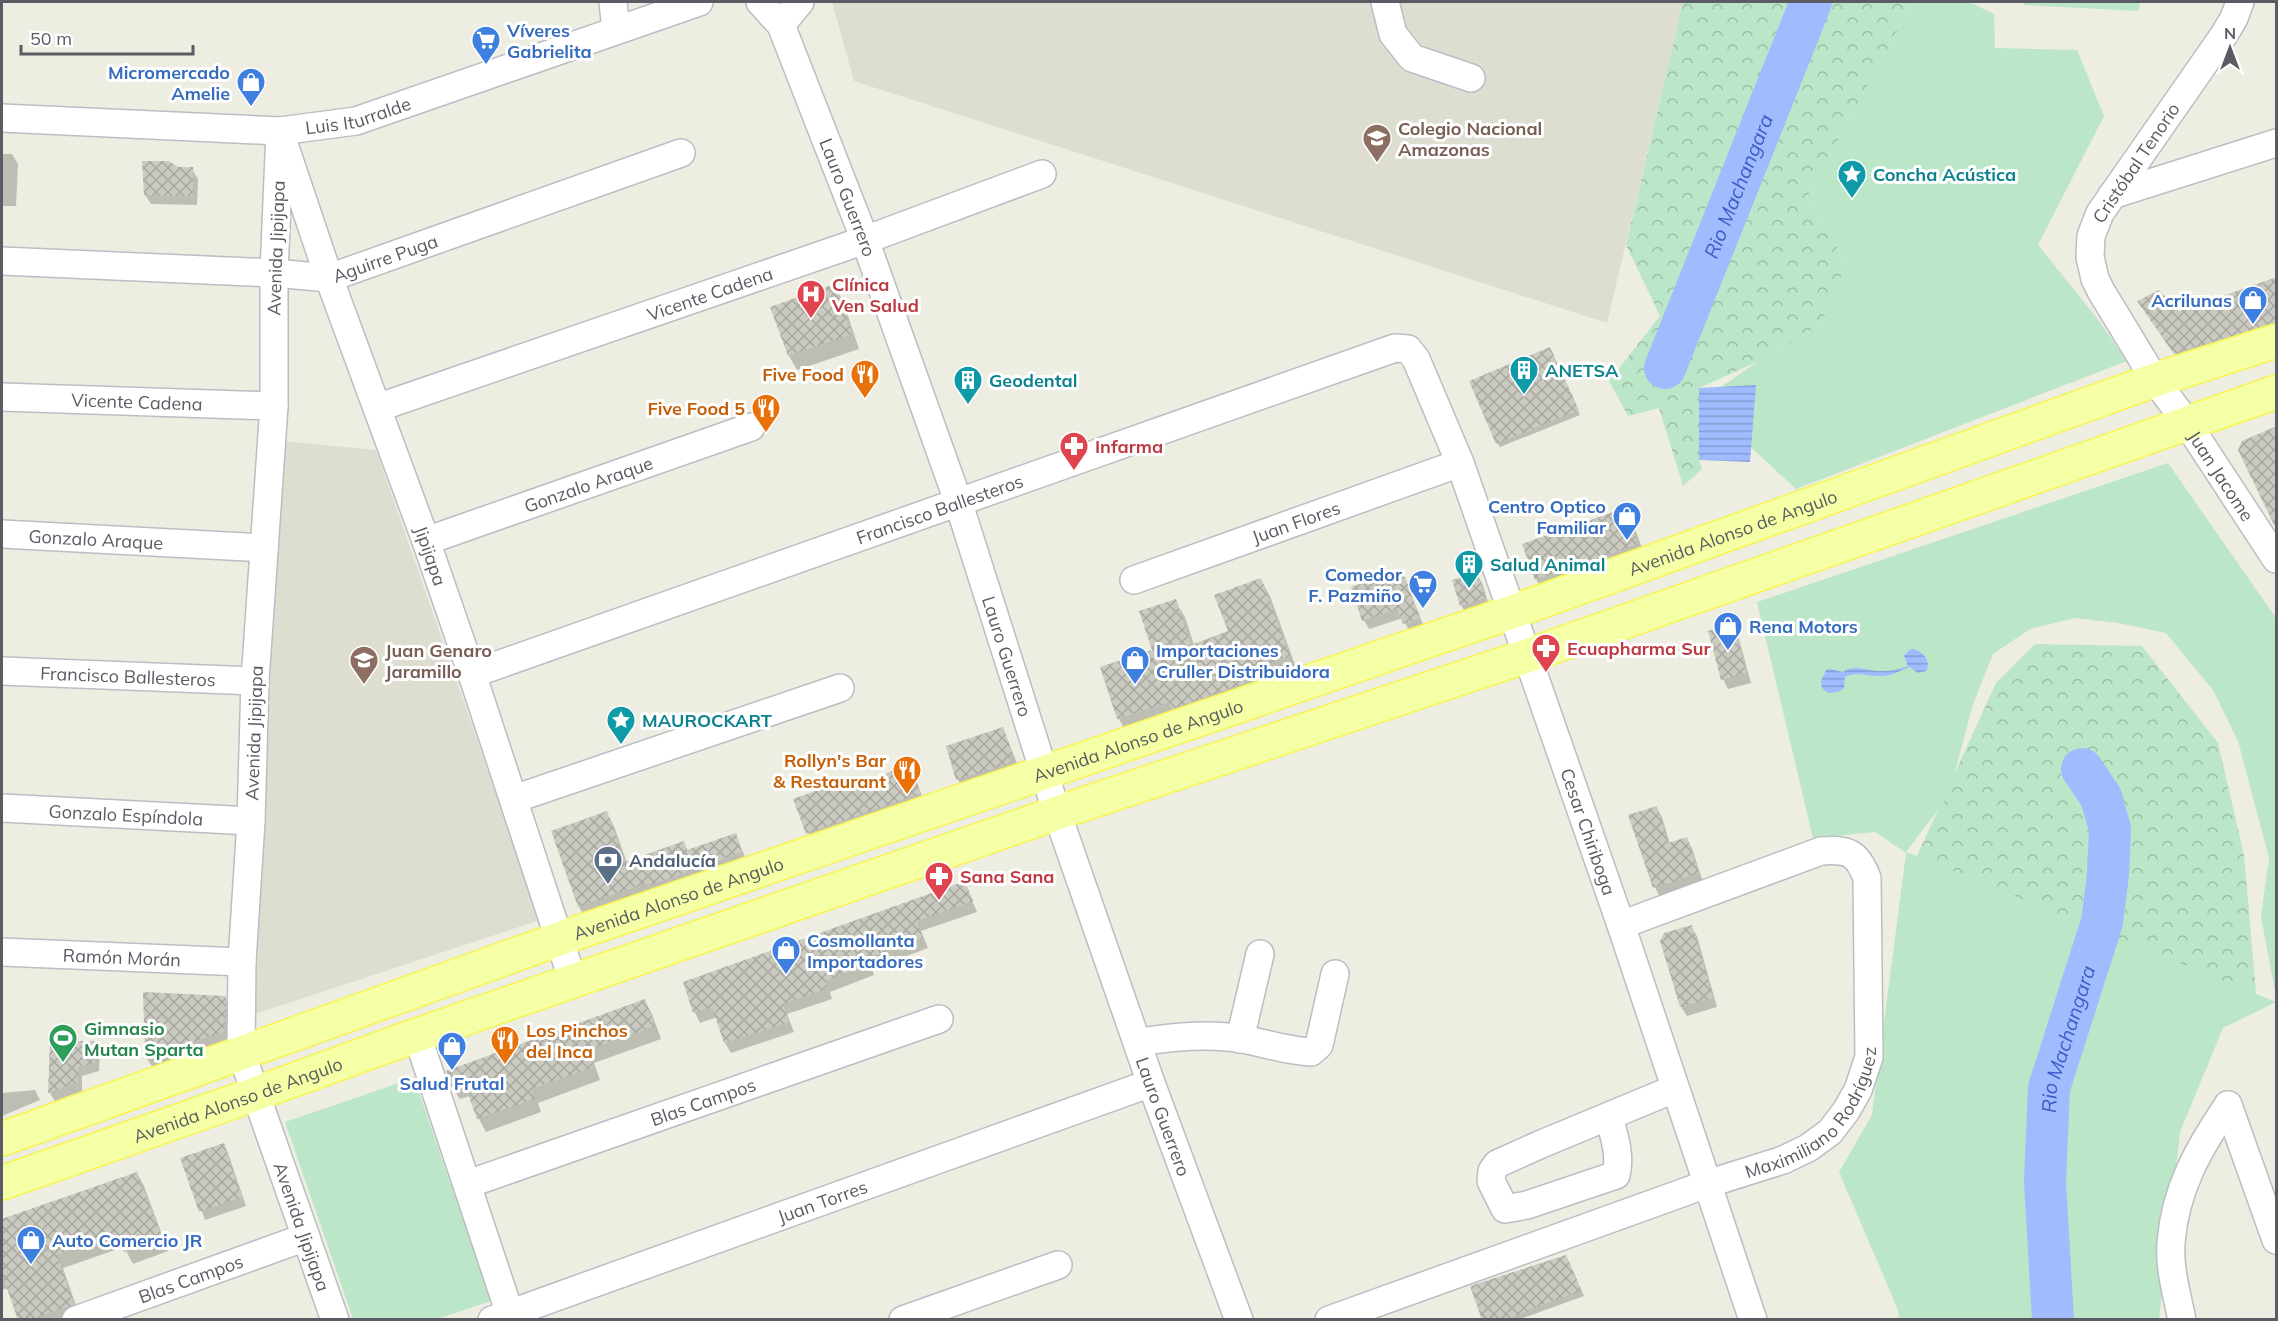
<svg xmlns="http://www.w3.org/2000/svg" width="2278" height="1321" font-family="Mulish,sans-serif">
	<defs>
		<pattern id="forest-crowns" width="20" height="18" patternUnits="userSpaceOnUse" patternTransform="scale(1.5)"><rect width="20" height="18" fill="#bce6c8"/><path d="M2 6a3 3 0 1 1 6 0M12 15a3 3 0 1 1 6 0" fill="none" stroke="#9cbda6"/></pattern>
		<pattern id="water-rules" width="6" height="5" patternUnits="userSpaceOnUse" patternTransform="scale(1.5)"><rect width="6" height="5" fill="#a0bcff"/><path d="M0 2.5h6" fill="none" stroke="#859cd2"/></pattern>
		<pattern id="building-cross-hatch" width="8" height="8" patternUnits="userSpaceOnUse" patternTransform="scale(1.5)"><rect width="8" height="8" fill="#cbcac0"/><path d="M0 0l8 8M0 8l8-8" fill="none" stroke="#a8a7a0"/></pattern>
	</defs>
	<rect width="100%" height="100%" fill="#edede1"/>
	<g fill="#ddded0">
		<polygon points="832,2 1683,2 1607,323 854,81"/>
		<polygon points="281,441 376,450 540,920 255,1014"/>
	</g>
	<g fill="url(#forest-crowns)">
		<polygon points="1683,2 1913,2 1807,198 1829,232 1846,265 1821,325 1757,362 1699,388 1699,460 1702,469 1683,486 1659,408 1628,416 1609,381 1660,316 1626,245"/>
		<polygon points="2035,644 2142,646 2218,743 2244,855 2256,993 2200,1028 2140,1319 1900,1319 1888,1272 1905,882 1996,683"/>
	</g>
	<g fill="#bce6c8">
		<polygon points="1913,2 1969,2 1994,14 1995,48 2077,50 2104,116 2038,245 2096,317 2127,361 1796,489 1701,401 1757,362 1821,325 1846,265 1829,232 1807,198"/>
		<polygon points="2025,2 2140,2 2139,11 2024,5"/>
		<polygon points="2168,463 2276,618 2276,997 2261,916 2269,858 2238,741 2213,690 2166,633 2118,623 2075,618 2030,629 1993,654 1972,707 1949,795 1906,852 2276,1002 2223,1028 2180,1132 2159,1319 1902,1319 1839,1172 1872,1115 1906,853 1875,832 1813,838 1757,602"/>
		<polygon points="414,1078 491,1301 437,1319 353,1319 285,1122"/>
	</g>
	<g fill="url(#water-rules)">
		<polygon points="1756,385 1750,462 1699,460 1699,388"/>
		<path d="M 1913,649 C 1923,651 1932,662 1926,671 L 1918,673 L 1910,667 C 1899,671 1890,677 1878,676 C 1866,676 1857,671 1845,677 L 1844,688 L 1838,692 L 1828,693 L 1822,688 L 1821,681 L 1826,670 L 1830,669 L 1843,672 C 1855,663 1869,672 1883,671 C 1892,671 1899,669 1908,666 L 1904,656 L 1909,650 Z"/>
	</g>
	<g fill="#0003">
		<polygon points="2,154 12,154 18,164 16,206 2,206"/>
		<polygon points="177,168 192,169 198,179 197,205 151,204 145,195"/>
		<polygon points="2276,280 2276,335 2183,366 2139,302 2179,313"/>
		<polygon points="834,286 843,301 859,349 797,370 789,356 772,308"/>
		<polygon points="1552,353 1580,415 1500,447 1497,443"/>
		<polygon points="1624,510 1635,529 1648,564 1547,599 1536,579"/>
		<polygon points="1402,571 1424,627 1410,633 1403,618 1369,629 1364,620"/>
		<polygon points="1476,573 1482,583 1490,608 1467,615 1461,605"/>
		<polygon points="1261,580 1270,596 1298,673 1128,735 1119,719 1102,668 1154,651 1175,601 1185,617 1194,645 1230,632"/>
		<polygon points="1733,626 1738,635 1751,683 1728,689 1723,679"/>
		<polygon points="1003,729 1017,763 1013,773 963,789 958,780 948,747"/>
		<polygon points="910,767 925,803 813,843 795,800 846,782 849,787"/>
		<polygon points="1656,807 1662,817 1670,844 1686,838 1692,848 1703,882 1660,897 1655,887"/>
		<polygon points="607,813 614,826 627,863 683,842 688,851 735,835 749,865 587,920 579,907 553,832"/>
		<polygon points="965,883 977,912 921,931 928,948 872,969 874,975 830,992 832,999 787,1014 794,1032 731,1053 725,1043 717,1017 700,1023 695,1013 685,983"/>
		<polygon points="1691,927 1697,936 1717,1007 1687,1016 1681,1007"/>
		<polygon points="145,994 225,998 233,1012 232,1046 155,1071 146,1057"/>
		<polygon points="645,1001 652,1014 661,1039 594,1063 600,1080 538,1103 541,1112 486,1132 479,1119 470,1096 460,1099 452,1087"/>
		<polygon points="51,1042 95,1042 100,1051 99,1071 82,1076 82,1091 55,1101 50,1093"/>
		<polygon points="35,1090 40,1100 2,1116 2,1093"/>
		<polygon points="223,1145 228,1153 246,1206 205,1220 182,1159"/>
		<polygon points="137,1173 144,1186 168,1251 133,1264 124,1247 63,1268 80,1317 74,1320 19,1320 8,1288 2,1290 2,1219"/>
		<polygon points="1568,1261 1584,1296 1518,1320 1484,1320"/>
	</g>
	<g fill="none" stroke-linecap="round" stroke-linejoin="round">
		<g stroke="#a0bcff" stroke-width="42">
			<path id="s1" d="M 1665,368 L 1811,2"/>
			<path id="s2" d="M 2053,1320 L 2045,1182 L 2049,1088 L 2102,922 L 2108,874 L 2110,829 L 2101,797 L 2082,769"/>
		</g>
	</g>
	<g fill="url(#building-cross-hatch)">
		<polygon points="142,161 169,161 178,167 193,167 193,196 144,195"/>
		<polygon points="2277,277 2277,322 2174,354 2137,301 2159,290 2179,311"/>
		<polygon points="835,284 852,334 788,356 770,307"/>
		<polygon points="1550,347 1579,410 1496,444 1469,381"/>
		<polygon points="2277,426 2277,531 2238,450 2242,441"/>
		<polygon points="1625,508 1638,544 1535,580 1522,544"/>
		<polygon points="1402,569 1420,618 1403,624 1397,609 1362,621 1351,587"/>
		<polygon points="1477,572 1485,598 1460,606 1452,580"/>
		<polygon points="1261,578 1290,656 1241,673 1245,683 1237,686 1171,709 1169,702 1117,719 1100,667 1152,650 1139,611 1176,599 1191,645 1228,631 1214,595"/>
		<polygon points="1733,624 1747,673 1721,680 1708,631"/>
		<polygon points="1003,727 1012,752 1008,764 956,780 946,746"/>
		<polygon points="910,765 921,793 806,834 793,799 846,780 848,786"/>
		<polygon points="1657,806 1668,843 1687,837 1699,873 1653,888 1628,815"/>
		<polygon points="607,811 625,862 684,841 687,850 736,833 742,852 648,886 647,883 578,907 551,831"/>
		<polygon points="965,881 973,901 917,921 923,938 867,958 869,964 825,981 828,988 783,1004 789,1022 724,1043 712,1007 693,1013 683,982"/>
		<polygon points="1692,925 1713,998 1680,1007 1660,941 1664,933"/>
		<polygon points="143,992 226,996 224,1032 145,1057"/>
		<polygon points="645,999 655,1026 588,1050 594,1067 531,1089 535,1099 477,1119 464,1083 451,1087 446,1071"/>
		<polygon points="50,1041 96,1041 95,1063 78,1067 78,1082 48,1093"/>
		<polygon points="224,1143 242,1197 199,1212 180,1158"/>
		<polygon points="137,1172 162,1238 124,1252 117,1234 57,1255 74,1304 30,1320 18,1320 2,1274 2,1219"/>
		<polygon points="1566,1255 1582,1291 1531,1309 1506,1320 1482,1320 1470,1286"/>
	</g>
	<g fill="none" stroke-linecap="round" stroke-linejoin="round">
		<g stroke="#bcbdc4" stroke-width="30">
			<g id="minor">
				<polyline points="613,2 616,30"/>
				<path id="s3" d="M 760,2 L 781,25 L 865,240 L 958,501 L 1057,813 L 1151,1083 L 1239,1320"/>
				<polyline points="1385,2 1393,34 1412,58 1471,78"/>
				<path id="s4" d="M 2240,2 L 2234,18 L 2224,35 L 2100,213 L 2091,236 L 2090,257 L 2095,279 L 2101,291 L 2155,380 L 2187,423 L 2276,559"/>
				<polyline points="781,25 800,2"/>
				<path id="s5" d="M 2,118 L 280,131 L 356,121 L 699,2"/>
				<path id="s6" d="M 280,131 L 274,273 L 274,406 L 255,681 L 251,821 L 242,962 L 241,1052 L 335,1320"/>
				<path id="s7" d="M 285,147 L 329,278 L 426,541 L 472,674 L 573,981"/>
				<polyline points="2112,195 2276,143"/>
				<path id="s8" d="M 2,261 L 274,273 L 329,278 L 681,153"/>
				<path id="s9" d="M 2,397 L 274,406"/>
				<path id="s10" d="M 377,408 L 865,240 L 1042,174"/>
				<path id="s11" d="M 2,534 L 264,548"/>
				<path id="s12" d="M 426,541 L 751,427"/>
				<path id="s13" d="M 1134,580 L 1460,463"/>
				<path id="s14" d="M 2,671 L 255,681"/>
				<path id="s15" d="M 472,674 L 1395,348 L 1408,349 L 1416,359 L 1460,463 L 1621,925 L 1753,1320"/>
				<polyline points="514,799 840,688"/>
				<path id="s16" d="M 2,808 L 251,821"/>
				<path id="s17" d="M 2,952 L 242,962"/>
				<polyline points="417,1035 512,1320"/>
				<polyline points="1240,1039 1260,954"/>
				<path d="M 1139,1042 C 1172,1037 1208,1033 1242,1039 C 1265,1043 1287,1051 1311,1052 L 1319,1045 L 1335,974"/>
				<polyline points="2228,1105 2276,1240"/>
				<path d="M 1609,1117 C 1614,1136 1621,1155 1616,1175 L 1527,1205 L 1505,1209 L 1491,1181 L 1492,1171 L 1497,1164 L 1539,1145 L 1674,1089"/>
				<path id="s18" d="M 468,1184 L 939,1019"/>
				<path id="s19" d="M 76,1320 L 306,1237"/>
				<path id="s20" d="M 492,1320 L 1151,1083"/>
				<polyline points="903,1320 1058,1265"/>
				<path id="s21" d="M 1329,1320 L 1707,1184 L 1783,1160 L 1808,1148 L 1830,1132 L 1846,1111 L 1858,1090 L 1869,1057 L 1867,878 C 1857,852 1848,849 1821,851 L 1621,925"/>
				<path d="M 2182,1320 C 2177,1295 2169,1268 2171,1243 C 2175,1189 2199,1148 2228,1105"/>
			</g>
		</g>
		<g stroke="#f7f551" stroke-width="36">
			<g id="major">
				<path id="s22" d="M 2,1139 L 559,939 L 1512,612 L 2155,380 L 2276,341"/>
				<path id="s23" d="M 2,1183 L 255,1094 L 417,1035 L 1057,813 L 1527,656 L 2276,392"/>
			</g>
		</g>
		<use href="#minor" stroke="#fff" stroke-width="27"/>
		<use href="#major" stroke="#f5ffa5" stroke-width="33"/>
	</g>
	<defs>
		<g id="supermarket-pin" transform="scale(1.5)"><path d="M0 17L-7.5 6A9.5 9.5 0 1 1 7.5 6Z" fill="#3f7fe0" stroke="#fff"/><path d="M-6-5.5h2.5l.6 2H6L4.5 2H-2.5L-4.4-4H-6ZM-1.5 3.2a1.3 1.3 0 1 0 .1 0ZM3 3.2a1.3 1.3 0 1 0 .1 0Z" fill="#fff"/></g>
		<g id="shop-pin" transform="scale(1.5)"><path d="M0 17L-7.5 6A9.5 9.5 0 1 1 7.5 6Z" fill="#3f7fe0" stroke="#fff"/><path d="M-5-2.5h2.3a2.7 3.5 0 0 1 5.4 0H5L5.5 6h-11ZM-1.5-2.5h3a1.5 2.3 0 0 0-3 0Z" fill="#fff"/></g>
		<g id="school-pin" transform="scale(1.5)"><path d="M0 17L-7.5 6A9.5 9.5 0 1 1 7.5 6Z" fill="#8d6e63" stroke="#fff"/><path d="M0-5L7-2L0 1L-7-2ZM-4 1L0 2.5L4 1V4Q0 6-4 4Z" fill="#fff"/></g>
		<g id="sight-pin" transform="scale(1.5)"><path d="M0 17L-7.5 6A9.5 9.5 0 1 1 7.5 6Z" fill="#0f9aa8" stroke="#fff"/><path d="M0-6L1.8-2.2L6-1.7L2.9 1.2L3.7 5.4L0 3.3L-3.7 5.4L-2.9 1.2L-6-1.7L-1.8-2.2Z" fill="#fff"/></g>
		<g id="hospital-pin" transform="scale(1.5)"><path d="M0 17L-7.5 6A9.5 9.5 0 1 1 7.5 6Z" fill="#e0444e" stroke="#fff"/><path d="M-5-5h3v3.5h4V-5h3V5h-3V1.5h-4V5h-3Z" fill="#fff"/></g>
		<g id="building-pin" transform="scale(1.5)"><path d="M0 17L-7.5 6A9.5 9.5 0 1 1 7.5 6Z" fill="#0f9aa8" stroke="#fff"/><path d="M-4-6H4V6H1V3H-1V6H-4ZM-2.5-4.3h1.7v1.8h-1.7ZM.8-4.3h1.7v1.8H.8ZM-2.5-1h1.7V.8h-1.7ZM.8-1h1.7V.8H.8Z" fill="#fff"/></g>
		<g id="restaurant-pin" transform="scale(1.5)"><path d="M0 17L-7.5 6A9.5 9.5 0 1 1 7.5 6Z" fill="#e8710a" stroke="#fff"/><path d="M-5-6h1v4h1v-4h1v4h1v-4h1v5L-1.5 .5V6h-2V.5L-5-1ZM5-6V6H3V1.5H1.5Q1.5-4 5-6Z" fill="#fff"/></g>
		<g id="pharmacy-pin" transform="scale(1.5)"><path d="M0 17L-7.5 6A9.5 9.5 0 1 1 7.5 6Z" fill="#e0444e" stroke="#fff"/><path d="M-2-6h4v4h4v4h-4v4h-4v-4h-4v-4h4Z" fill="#fff"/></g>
		<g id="bank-pin" transform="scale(1.5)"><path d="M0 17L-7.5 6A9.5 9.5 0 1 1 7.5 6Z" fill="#5c6f8a" stroke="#fff"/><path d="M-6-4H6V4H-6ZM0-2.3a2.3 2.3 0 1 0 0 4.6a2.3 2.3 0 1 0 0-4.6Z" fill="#fff"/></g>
		<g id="stadium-pin" transform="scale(1.5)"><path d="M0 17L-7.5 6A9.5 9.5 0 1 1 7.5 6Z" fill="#2e9e5b" stroke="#fff"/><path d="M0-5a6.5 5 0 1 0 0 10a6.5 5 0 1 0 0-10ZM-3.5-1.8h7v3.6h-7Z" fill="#fff"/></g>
	</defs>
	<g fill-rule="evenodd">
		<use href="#supermarket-pin" x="486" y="40"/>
		<use href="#shop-pin" x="251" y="82"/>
		<use href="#school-pin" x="1377" y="138"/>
		<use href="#sight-pin" x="1852" y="174"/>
		<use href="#hospital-pin" x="811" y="294"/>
		<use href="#shop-pin" x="2253" y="300"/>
		<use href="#building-pin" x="1524" y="370"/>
		<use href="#restaurant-pin" x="865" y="374"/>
		<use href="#building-pin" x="968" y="380"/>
		<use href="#restaurant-pin" x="766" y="408"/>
		<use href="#pharmacy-pin" x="1074" y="446"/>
		<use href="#shop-pin" x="1627" y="516"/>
		<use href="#building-pin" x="1469" y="564"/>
		<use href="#supermarket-pin" x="1423" y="584"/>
		<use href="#shop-pin" x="1728" y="626"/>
		<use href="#pharmacy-pin" x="1546" y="648"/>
		<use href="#school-pin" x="364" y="660"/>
		<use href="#shop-pin" x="1135" y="660"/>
		<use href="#sight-pin" x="621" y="720"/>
		<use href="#restaurant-pin" x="907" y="770"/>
		<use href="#bank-pin" x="608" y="860"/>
		<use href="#pharmacy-pin" x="939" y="876"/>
		<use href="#shop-pin" x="786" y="950"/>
		<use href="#stadium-pin" x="63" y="1038"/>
		<use href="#restaurant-pin" x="505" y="1040"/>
		<use href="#shop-pin" x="452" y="1046"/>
		<use href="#shop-pin" x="31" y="1240"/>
	</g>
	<g text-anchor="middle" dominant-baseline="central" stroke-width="6" stroke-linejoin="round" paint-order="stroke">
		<g font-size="18" font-weight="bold" fill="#366cbe" stroke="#fff" text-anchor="start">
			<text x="507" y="30">Víveres<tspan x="507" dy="21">Gabrielita</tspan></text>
			<text x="230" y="72" text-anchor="end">Micromercado<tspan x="230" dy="21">Amelie</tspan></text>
			<text x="2232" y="300" text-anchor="end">Acrilunas</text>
			<text x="1606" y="506" text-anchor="end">Centro Optico<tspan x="1606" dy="21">Familiar</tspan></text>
			<text x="1402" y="574" text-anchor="end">Comedor<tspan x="1402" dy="21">F. Pazmiño</tspan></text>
			<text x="1749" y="626">Rena Motors</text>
			<text x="1156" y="650">Importaciones<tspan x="1156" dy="21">Cruller Distribuidora</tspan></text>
			<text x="807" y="940">Cosmollanta<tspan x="807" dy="21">Importadores</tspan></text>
			<text x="452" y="1083" text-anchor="middle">Salud Frutal</text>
			<text x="52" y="1240">Auto Comercio JR</text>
		</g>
		<g font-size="18" fill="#5a5b63" stroke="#fff">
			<text stroke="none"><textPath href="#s5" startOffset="358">Luis Iturralde</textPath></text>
			<text transform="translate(2136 163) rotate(-56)">Cristóbal Tenorio</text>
			<text stroke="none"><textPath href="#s3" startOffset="216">Lauro Guerrero</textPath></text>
			<text transform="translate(276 248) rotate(-88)">Avenida Jipijapa</text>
			<text stroke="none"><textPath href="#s8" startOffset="387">Aguirre Puga</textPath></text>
			<text stroke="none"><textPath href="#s10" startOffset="352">Vicente Cadena</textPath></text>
			<text stroke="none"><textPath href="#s9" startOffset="135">Vicente Cadena</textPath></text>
			<text stroke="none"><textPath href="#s4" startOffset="556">Juan Jacome</textPath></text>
			<text stroke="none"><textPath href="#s12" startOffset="172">Gonzalo Araque</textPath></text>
			<text stroke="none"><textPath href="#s15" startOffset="496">Francisco Ballesteros</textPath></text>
			<text stroke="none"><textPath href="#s13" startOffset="172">Juan Flores</textPath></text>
			<text stroke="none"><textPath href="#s22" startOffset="1834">Avenida Alonso de Angulo</textPath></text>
			<text stroke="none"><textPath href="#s11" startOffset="94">Gonzalo Araque</textPath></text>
			<text stroke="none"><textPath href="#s7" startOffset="434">Jipijapa</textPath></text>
			<text stroke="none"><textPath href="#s3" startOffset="702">Lauro Guerrero</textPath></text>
			<text stroke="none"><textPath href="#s14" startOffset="126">Francisco Ballesteros</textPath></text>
			<text transform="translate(254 733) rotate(-88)">Avenida Jipijapa</text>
			<text stroke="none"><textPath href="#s22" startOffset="1204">Avenida Alonso de Angulo</textPath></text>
			<text stroke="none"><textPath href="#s16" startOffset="124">Gonzalo Espíndola</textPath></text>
			<text stroke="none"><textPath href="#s15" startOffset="1508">Cesar Chiriboga</textPath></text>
			<text stroke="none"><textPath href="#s22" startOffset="718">Avenida Alonso de Angulo</textPath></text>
			<text stroke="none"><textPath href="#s17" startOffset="120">Ramón Morán</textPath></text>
			<text stroke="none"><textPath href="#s23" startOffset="250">Avenida Alonso de Angulo</textPath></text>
			<text stroke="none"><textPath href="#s18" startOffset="249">Blas Campos</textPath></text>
			<text stroke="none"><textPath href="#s21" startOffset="537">Maximiliano Rodríguez</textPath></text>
			<text stroke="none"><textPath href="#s3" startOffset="1188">Lauro Guerrero</textPath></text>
			<text stroke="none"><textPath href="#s20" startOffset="351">Juan Torres</textPath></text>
			<text stroke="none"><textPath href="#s6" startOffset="1107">Avenida Jipijapa</textPath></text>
			<text stroke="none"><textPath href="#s19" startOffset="122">Blas Campos</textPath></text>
		</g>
		<g font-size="18" font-weight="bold" fill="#785e54" stroke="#fff" text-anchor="start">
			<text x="1398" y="128">Colegio Nacional<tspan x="1398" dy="21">Amazonas</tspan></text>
			<text x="385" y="650">Juan Genaro<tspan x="385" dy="21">Jaramillo</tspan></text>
		</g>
		<g font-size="18" font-weight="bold" fill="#0d838f" stroke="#fff" text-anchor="start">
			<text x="1873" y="174">Concha Acústica</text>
			<text x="1545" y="370">ANETSA</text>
			<text x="989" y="380">Geodental</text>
			<text x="1490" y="564">Salud Animal</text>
			<text x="642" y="720">MAUROCKART</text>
		</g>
		<g font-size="18" font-weight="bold" fill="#be3a42" stroke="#fff" text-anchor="start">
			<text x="832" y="284">Clínica<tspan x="832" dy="21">Ven Salud</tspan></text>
			<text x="1095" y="446">Infarma</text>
			<text x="1567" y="648">Ecuapharma Sur</text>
			<text x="960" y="876">Sana Sana</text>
		</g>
		<g font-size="18" font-weight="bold" fill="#c56008" stroke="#fff" text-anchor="end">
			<text x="844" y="374">Five Food</text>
			<text x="745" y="408">Five Food 5</text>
			<text x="886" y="760">Rollyn's Bar<tspan x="886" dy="21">&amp; Restaurant</tspan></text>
			<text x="526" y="1030" text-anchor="start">Los Pinchos<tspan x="526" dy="21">del Inca</tspan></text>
		</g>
		<g font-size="18" font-weight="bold" fill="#4e5e75" stroke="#fff" text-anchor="start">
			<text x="629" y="860">Andalucía</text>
		</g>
		<g font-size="18" font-weight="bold" fill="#27864d" stroke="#fff" text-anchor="start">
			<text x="84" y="1028">Gimnasio<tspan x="84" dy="21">Mutan Sparta</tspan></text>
		</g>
		<g font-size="20" font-style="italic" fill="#3d5cc7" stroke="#fff">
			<text stroke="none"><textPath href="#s1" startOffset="196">Rio Machangara</textPath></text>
			<text stroke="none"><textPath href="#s2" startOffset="284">Rio Machangara</textPath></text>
		</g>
	</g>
	<rect width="2278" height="1321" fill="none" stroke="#5a5b63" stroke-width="6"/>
	<g transform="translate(2230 48)" stroke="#ffffff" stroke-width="4.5" paint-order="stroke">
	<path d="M0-4.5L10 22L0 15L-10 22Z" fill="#5a5b63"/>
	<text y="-9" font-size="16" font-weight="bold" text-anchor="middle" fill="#5a5b63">N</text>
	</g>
	<path d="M21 45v9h172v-9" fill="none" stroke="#5a5b63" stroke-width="3"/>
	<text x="30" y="45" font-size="18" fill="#5a5b63" stroke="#ffffff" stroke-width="4.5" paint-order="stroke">50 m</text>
</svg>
